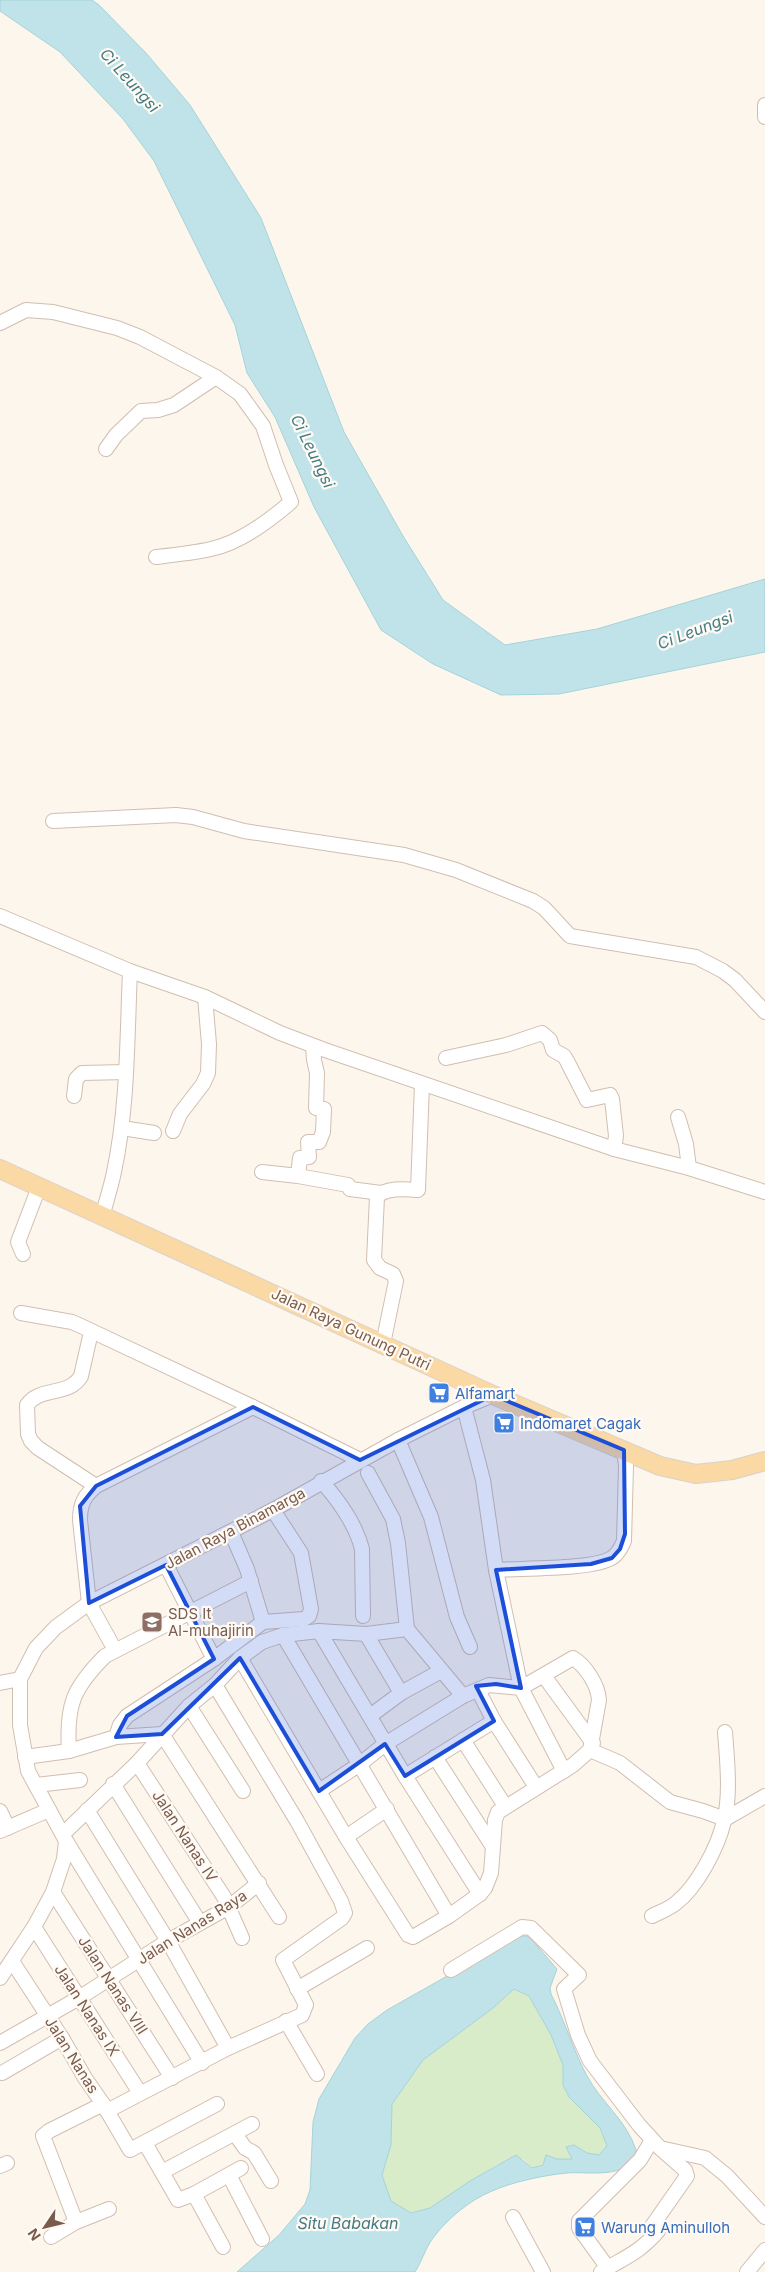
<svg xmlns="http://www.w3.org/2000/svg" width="765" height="2272" font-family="Inter,sans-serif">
	<rect width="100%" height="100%" fill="#fdf6ec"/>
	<polygon fill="#d8ecc9" points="514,1989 529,1996 551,2035 563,2065 563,2085 569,2097 600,2128 607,2147 599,2155 587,2153 574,2145 567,2147 572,2159 557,2159 532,2168 523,2159 497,2165 430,2208 411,2213 391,2201 382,2175 391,2145 392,2104 423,2060 493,2008"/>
	<g fill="#bfe3e8" stroke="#a5d3da" fill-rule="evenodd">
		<polygon points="0,0 92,0 99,5 146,53 190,105 261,218 344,432 403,536 443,600 505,645 597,629 765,579 765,652 559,694 501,695 433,664 381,630 314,507 275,417 247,373 235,325 154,161 123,119 60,52 0,11"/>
		<path d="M 518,1936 L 527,1936 L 531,1939 L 557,1969 L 550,1988 L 551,1994 C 565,2021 573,2050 587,2076 C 601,2102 627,2121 636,2150 C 631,2181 588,2171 567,2173 C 545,2175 512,2182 492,2191 C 470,2200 447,2219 433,2238 C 425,2249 422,2261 415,2272 L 237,2272 L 279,2235 L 305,2204 L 310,2190 L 313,2122 L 319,2099 L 355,2038 L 368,2024 L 387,2010 ZM 514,1989 L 529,1996 L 551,2035 L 563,2065 L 563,2085 L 569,2097 L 600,2128 L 607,2146 L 599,2155 L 587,2153 L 574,2145 L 566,2147 L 572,2159 L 557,2159 L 546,2155 L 543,2165 L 532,2168 L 516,2155 L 470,2181 L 430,2208 L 411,2213 L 391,2201 L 382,2175 L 391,2145 L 392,2104 L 423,2060 L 493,2008 Z"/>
	</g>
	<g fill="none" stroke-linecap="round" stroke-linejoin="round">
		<g stroke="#d1beb0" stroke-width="16">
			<g id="minor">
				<polyline points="765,105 765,117"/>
				<path d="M 0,323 L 26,310 L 53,312 L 117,328 L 140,337 L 216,377 L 240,394 L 263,426 L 276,465 L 291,502 C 269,521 240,543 211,549 C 193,553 174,555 156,557"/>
				<polyline points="106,449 116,435 141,411 158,410 174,405 216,377"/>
				<polyline points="53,821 176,815 193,817 244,831 404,855 456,870 533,901 544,908 570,936 696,957 723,971 735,980 765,1012"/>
				<polyline points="0,916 130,971 205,997 280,1033 325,1050 614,1149 689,1168 765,1192"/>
				<polyline points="446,1058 506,1045 542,1033 550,1040 553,1050 564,1056 567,1061 587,1100 610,1095 612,1099 616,1136 614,1149"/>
				<polyline points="74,1096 76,1079 82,1073 126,1072"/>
				<polyline points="678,1117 686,1144 689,1168"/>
				<polyline points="122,1128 154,1133"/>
				<polyline points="173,1131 180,1114 203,1084 208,1073 209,1044 205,997"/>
				<polyline points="262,1172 298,1176 300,1158 309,1157 308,1142 319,1142 323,1132 324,1109 316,1108 317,1073 314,1060 313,1046"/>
				<polyline points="298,1176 348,1185 350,1189 381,1193"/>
				<path d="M 102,1217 C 106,1202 111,1187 114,1172 C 128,1106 127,1038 130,971"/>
				<polyline points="23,1254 18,1242 39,1187"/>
				<polyline points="21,1313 72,1322 81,1326 253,1407 360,1460"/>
				<path d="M 91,1332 L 81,1376 C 69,1397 40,1386 27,1405 L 28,1434 L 31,1441 L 38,1448 L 96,1486"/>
				<path d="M 383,1344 L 396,1281 L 393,1274 L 380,1268 L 374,1260 L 377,1197 C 385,1187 406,1189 418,1190 L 422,1084"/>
				<polyline points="398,1440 431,1517 457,1617 470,1647"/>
				<polyline points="368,1473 393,1519 398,1543 407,1629"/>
				<path d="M 321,1481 C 338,1499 356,1525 362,1549 L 363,1616"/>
				<polyline points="231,1532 247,1569 263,1622"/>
				<polyline points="166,1565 214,1659 263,1622"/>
				<path d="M 496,1570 C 520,1568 596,1570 613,1557 C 619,1553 621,1547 624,1541 L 626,1466 L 624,1450"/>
				<polyline points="263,1622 304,1619 309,1616 311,1609 301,1553 273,1510"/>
				<polyline points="319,1631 405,1776 480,1894"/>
				<polyline points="366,1634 401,1693"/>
				<polyline points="283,1635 449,1916"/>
				<path d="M 115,1650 L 89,1603 L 80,1520 C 80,1504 84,1496 96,1486 L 253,1407"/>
				<path d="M 240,1658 L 346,1837 L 408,1935 L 413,1937 L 449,1916 L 480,1894 L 485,1888 L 491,1873 L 495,1820 L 498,1812 L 573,1765 L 590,1750 L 599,1700 C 598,1685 586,1666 573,1658 L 521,1688 L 496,1570 L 483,1480 L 464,1407"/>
				<polyline points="544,1676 593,1743"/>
				<polyline points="0,1683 20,1679"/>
				<polyline points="478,1690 494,1721 536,1787"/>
				<polyline points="189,1706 243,1791"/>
				<polyline points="370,1716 401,1693 441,1671"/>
				<polyline points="116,1737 120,1725 127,1716 214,1659"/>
				<polyline points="463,1740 505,1806"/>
				<polyline points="590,1750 620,1763 670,1802 703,1811 725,1819"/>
				<path d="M 69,1751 C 66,1705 73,1688 105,1656 L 251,1581"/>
				<polyline points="25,1757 69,1751 116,1737 162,1734 279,1917"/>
				<polyline points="435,1757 493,1847"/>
				<polyline points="137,1763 224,1897 242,1938"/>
				<polyline points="405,1776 494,1721"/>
				<polyline points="113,1784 200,1923"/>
				<polyline points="36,1785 80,1780"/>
				<polyline points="319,1791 360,1764 385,1744 463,1696 489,1685 521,1688 564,1771"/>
				<polyline points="87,1810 168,1941 228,2048"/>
				<polyline points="0,1811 8,1828"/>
				<polyline points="725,1819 765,1796"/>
				<polyline points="0,1831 49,1810"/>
				<polyline points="63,1834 137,1763 189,1706 215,1685 240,1658 262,1642 283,1635 319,1631 366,1634 407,1629 463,1696"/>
				<polyline points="346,1837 387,1809"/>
				<polyline points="66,1841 202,2063"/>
				<polyline points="53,1892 172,2078"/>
				<path d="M 652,1916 C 660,1912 669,1909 676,1903 C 697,1887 718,1847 724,1821 C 731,1796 727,1758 725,1732"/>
				<polyline points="34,1927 140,2093"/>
				<polyline points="12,1961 62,2038 85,2078 103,2104 130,2150 217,2104"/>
				<polyline points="451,1970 522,1927 531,1928 579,1975 564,1989 578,2035 590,2061 639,2125 660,2148 705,2158 727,2176 765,2217"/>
				<polyline points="0,1978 34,1927 53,1892 64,1859 66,1841 28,1771 20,1725 20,1679 36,1648 56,1627 89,1603 273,1510 398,1440 464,1407 493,1395"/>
				<polyline points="297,1989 367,1948"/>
				<polyline points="286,2021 317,2074"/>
				<polyline points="0,2043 79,1998 168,1941 229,1907 259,1883"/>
				<polyline points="2,2073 62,2038"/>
				<polyline points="107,2111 228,2048 302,2015 306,2005 283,1960 342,1918 345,1913 341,1901 297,1821 215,1685"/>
				<polyline points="235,2134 245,2148 254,2153 271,2181"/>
				<polyline points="145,2143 178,2200 194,2194 241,2168"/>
				<polyline points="0,2166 7,2163"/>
				<polyline points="162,2172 252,2124"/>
				<polyline points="229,2175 262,2239"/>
				<polyline points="194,2194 223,2247"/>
				<polyline points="513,2217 543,2272"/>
				<polyline points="76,2222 43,2136 49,2131 103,2104"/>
				<polyline points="51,2237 76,2222 109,2209"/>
				<polyline points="608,2268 579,2228 579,2221 640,2160 652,2140"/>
				<path d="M 601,2272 C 625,2257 638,2254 658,2231 L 652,2226 L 687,2176 L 685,2170 L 661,2149"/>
				<polyline points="747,2272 765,2250"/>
			</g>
		</g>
		<g stroke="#dad1cd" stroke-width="20">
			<polyline id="major" points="0,1169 493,1395 660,1466 696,1474 732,1470 765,1461"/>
		</g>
		<use href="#minor" stroke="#fff" stroke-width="14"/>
		<use href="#major" stroke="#fbd9a5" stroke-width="18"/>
	</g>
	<path fill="#1d4ed8" fill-opacity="0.2" stroke="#1d4ed8" stroke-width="4" stroke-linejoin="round" d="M 493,1395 L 624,1450 L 625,1534 L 620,1549 L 612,1558 L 591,1564 L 496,1570 L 521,1688 L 496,1684 L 476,1686 L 494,1721 L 405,1776 L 385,1744 L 319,1791 L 240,1658 L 162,1734 L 116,1737 L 127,1716 L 214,1659 L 166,1565 L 89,1603 L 80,1506 L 96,1486 L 253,1407 L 360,1460 Z"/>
	<defs>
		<g id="supermarket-square" transform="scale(1.125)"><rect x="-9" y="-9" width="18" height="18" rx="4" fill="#3f7fe0" stroke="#fffaf3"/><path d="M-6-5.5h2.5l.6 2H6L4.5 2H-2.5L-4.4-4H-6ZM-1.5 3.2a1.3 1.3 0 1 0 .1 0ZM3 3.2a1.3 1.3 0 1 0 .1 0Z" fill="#fff"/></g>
		<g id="school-square" transform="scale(1.125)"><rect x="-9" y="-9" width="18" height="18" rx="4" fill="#8d6e63" stroke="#fffaf3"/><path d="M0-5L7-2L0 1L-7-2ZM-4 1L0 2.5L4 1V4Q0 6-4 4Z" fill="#fff"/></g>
	</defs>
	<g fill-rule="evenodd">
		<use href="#supermarket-square" x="439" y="1393"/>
		<use href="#supermarket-square" x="504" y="1423"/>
		<use href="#school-square" x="152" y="1622"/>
		<use href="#supermarket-square" x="585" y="2227"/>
	</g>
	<g text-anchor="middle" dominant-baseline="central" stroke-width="4.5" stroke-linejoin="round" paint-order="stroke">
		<g font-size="15" fill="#7a5c4d" stroke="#fffaf3">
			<text transform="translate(351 1329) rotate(25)">Jalan Raya Gunung Putri</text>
			<text transform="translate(235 1528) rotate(-28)">Jalan Raya Binamarga</text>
			<text transform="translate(185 1836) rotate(57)">Jalan Nanas IV</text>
			<text transform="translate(192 1927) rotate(-32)">Jalan Nanas Raya</text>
			<text transform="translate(113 1985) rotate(57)">Jalan Nanas VIII</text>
			<text transform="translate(87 2010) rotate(57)">Jalan Nanas IX</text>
			<text transform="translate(72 2055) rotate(58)">Jalan Nanas</text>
		</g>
		<g font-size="15" fill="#366cbe" stroke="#fffaf3" text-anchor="start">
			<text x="455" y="1393">Alfamart</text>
			<text x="520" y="1423">Indomaret Cagak</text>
			<text x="601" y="2227">Warung Aminulloh</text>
		</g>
		<g font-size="15" fill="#785e54" stroke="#fffaf3" text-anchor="start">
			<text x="168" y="1613">SDS It<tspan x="168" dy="17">Al-muhajirin</tspan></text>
		</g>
		<g font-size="16" font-style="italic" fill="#437c86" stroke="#fffaf3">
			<text transform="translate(130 80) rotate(48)">Ci Leungsi</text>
			<text transform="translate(313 451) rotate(64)">Ci Leungsi</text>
			<text transform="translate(695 630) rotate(-21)">Ci Leungsi</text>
			<text x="348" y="2223">Situ Babakan</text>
		</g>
	</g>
	<g transform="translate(45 2227) rotate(235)" stroke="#fffaf3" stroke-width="4" paint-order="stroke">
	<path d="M0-4L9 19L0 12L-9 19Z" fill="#7a5c4d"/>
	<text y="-8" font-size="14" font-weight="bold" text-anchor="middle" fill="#7a5c4d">N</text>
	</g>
</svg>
